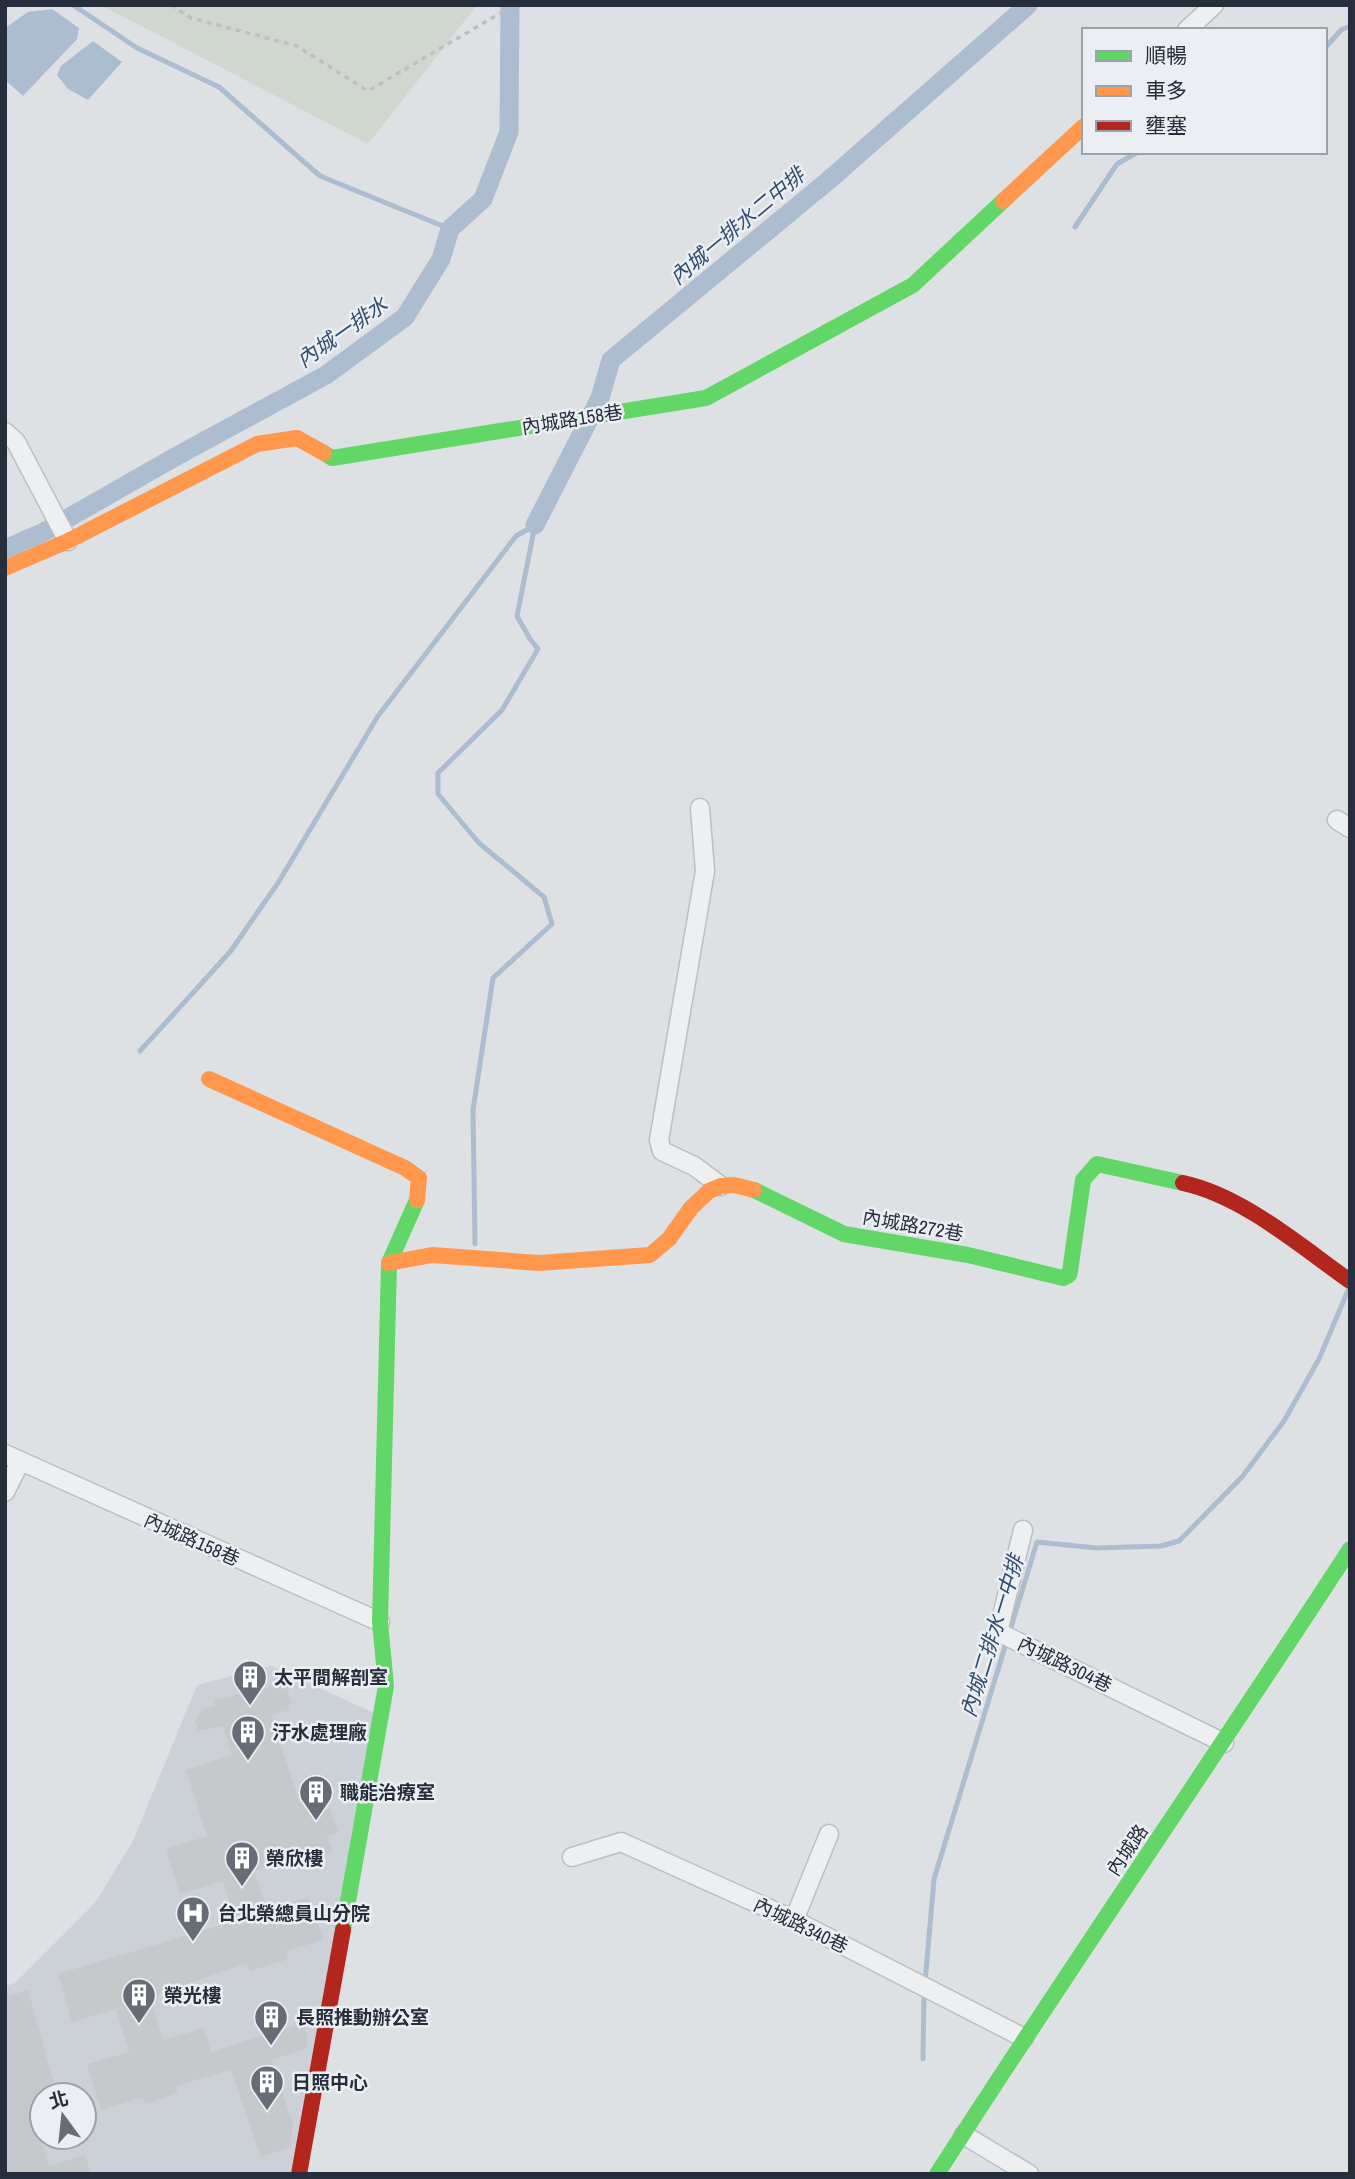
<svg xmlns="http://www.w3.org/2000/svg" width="1355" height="2179" font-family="'Archivo Narrow','Noto Sans TC',sans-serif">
	<rect width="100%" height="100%" fill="#dee1e4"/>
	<path fill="#ccd0d7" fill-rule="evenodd" d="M 271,1666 L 374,1713 L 293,2174 L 5,2174 L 5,1986 L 15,1983 L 95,1903 L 133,1841 L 197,1685 ZM 42,2095 L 84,2095 L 84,2137 L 42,2137 Z"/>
	<polygon fill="#cfd7cf" points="101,5 477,5 368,144"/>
	<g fill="#acbdcf">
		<polygon points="52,9 79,28 77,39 23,96 5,80 5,28 28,12"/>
		<polygon points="93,41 122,62 88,100 68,89 57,75 61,66"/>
	</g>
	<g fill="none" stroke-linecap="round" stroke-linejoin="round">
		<g stroke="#acbdcf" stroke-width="5">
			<polyline points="73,5 137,48 219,87 320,176 450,229"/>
			<polyline points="1325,48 1341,30 1350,26"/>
			<polyline points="1075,227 1117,164 1138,152"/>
			<polyline points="140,1051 230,952 278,883 378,716 516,536 535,525"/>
			<polyline points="475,1244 473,1110 493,978 552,924 544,897 479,843 438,794 438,773 502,710 538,649 530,639 517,616 535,525"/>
			<polyline points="925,1983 934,1879 1037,1542 1097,1548 1161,1546 1179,1541 1242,1477 1284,1421 1319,1359 1349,1288"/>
			<polyline points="923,2059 924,1993"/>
		</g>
		<g stroke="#acbdcf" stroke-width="19">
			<polyline points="535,525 600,398 611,360 829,180 1028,5"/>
			<polyline points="5,549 42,533 175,457 326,375 405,317 441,259 450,229 483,199 509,132 510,5"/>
		</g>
	</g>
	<g fill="#c6c9cc">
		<polygon points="285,1684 292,1704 289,1705 290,1710 271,1715 300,1804 316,1799 319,1811 330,1808 338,1833 327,1836 332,1852 308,1859 307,1854 254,1871 267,1910 309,1897 323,1940 286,1951 289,1959 250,1971 247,1963 150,1997 163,2040 204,2028 211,2052 303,2023 308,2039 306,2049 271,2060 293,2124 289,2148 261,2157 231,2070 176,2086 178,2093 145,2104 143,2097 101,2110 87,2064 129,2052 116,2009 72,2022 58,1974 235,1921 223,1881 180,1894 166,1849 207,1836 186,1770 232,1755 223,1726 198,1731 195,1720 204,1709 216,1706 214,1700"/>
		<polygon points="28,1990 57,2095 42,2095 42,2128 38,2129 49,2166 85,2155 91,2174 10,2174 5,2157 5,1997"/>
	</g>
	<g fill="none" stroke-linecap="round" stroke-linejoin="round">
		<g stroke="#bcbfc2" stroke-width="21">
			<g id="street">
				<polyline points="1187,30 1214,5"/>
				<polyline points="5,432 16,442 68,541"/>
				<polyline points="700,808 705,871 659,1140 662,1151 694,1166 721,1186"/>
				<polyline points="1337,820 1350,828"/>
				<polyline points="5,1454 380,1622"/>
				<polyline points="5,1492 20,1462"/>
				<polyline points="1023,1530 998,1632 1224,1743"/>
				<polyline points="572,1857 621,1842 794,1920 1024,2038"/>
				<polyline points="794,1920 829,1834"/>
				<polyline points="964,2135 1029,2174"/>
			</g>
		</g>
		<polyline stroke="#bdbfc3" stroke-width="3.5" stroke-dasharray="5 5" stroke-linecap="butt" points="171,5 191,18 297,46 368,91 514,5"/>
		<use href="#street" stroke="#edeff0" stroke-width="18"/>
		<g stroke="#63d668" stroke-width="16">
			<polyline points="324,453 332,458 706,398 913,285 1003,201"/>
			<polyline points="754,1190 844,1234 968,1255 1063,1278 1069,1275 1070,1271 1083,1180 1097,1164 1183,1183"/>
			<polyline points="343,1930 386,1686 380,1622 389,1263 417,1200"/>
			<path d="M 937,2174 C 1072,1964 1214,1758 1350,1549"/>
		</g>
		<g stroke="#ff974d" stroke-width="16">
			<polyline points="1003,201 1084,126"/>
			<polyline points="5,568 68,541 257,444 297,438 324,453"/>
			<polyline points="209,1079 405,1168 419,1178 417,1200"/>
			<polyline points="389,1263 432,1255 539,1263 650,1255 669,1239 691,1208 709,1191 721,1186 734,1185 754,1190"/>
		</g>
		<g stroke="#b3261e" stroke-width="16">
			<path d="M 1183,1183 C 1243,1196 1300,1246 1350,1281"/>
			<polyline points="299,2174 343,1930"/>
		</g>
	</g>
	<defs>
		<g id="building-pin" transform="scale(1.75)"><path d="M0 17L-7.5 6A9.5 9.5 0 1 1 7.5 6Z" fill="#666d76" stroke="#ebeff4"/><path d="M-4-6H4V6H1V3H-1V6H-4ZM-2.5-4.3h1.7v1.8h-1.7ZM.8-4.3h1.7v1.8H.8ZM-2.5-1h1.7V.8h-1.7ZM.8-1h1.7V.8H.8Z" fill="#fff"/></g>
		<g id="hospital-pin" transform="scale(1.75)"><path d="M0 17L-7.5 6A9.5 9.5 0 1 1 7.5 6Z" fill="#666d76" stroke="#ebeff4"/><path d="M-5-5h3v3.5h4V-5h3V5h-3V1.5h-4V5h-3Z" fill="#fff"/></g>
	</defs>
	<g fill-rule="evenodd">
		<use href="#building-pin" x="250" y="1677"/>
		<use href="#building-pin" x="248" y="1732"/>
		<use href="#building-pin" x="316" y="1792"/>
		<use href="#building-pin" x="242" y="1858"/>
		<use href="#hospital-pin" x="193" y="1913"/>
		<use href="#building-pin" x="139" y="1995"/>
		<use href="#building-pin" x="271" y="2017"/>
		<use href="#building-pin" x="267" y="2082"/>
	</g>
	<g text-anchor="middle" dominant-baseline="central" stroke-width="5" stroke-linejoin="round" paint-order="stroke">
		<g font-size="19" fill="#262e3b" stroke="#ebeff4">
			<text transform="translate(572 419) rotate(-9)">內城路158巷</text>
			<text transform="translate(913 1225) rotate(10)">內城路272巷</text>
			<text transform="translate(192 1539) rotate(24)">內城路158巷</text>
			<text transform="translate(1065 1664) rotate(26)">內城路304巷</text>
			<text transform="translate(1127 1850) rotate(-56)">內城路</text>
			<text transform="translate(801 1925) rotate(26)">內城路340巷</text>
		</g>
		<g font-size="19" font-weight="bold" fill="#262e3b" stroke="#ebeff4" text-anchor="start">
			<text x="274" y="1677">太平間解剖室</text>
			<text x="272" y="1732">汙水處理廠</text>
			<text x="340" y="1792">職能治療室</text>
			<text x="266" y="1858">榮欣樓</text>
			<text x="218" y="1913">台北榮總員山分院</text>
			<text x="164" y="1995">榮光樓</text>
			<text x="296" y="2017">長照推動辦公室</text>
			<text x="292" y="2082">日照中心</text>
		</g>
		<g font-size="21" font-style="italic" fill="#314d6e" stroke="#ebeff4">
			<text transform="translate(737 226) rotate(-40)">內城一排水二中排</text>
			<text transform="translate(342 332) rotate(-35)">內城一排水</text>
			<text transform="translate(992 1636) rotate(-73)">內城二排水一中排</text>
		</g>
	</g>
	<rect width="1355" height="2179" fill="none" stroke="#262e3b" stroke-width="14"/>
	<rect x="1082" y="28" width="245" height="126" fill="#ebeff4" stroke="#9ca2aa" stroke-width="2"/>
	<rect x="1096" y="51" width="35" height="10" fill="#63d668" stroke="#9ca2aa" stroke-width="2"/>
	<text x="1145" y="63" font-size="21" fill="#262e3b">順暢</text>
	<rect x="1096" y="86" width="35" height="10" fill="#ff974d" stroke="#9ca2aa" stroke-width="2"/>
	<text x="1145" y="98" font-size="21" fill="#262e3b">車多</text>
	<rect x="1096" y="121" width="35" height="10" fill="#b3261e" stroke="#9ca2aa" stroke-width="2"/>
	<text x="1145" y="133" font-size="21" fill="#262e3b">壅塞</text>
	<g transform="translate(63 2116) rotate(345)"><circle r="33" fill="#ebeff4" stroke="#9ca2aa" stroke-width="2"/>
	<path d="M0-5L12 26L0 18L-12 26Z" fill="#666d76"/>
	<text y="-10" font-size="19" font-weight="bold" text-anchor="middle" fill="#262e3b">北</text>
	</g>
</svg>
